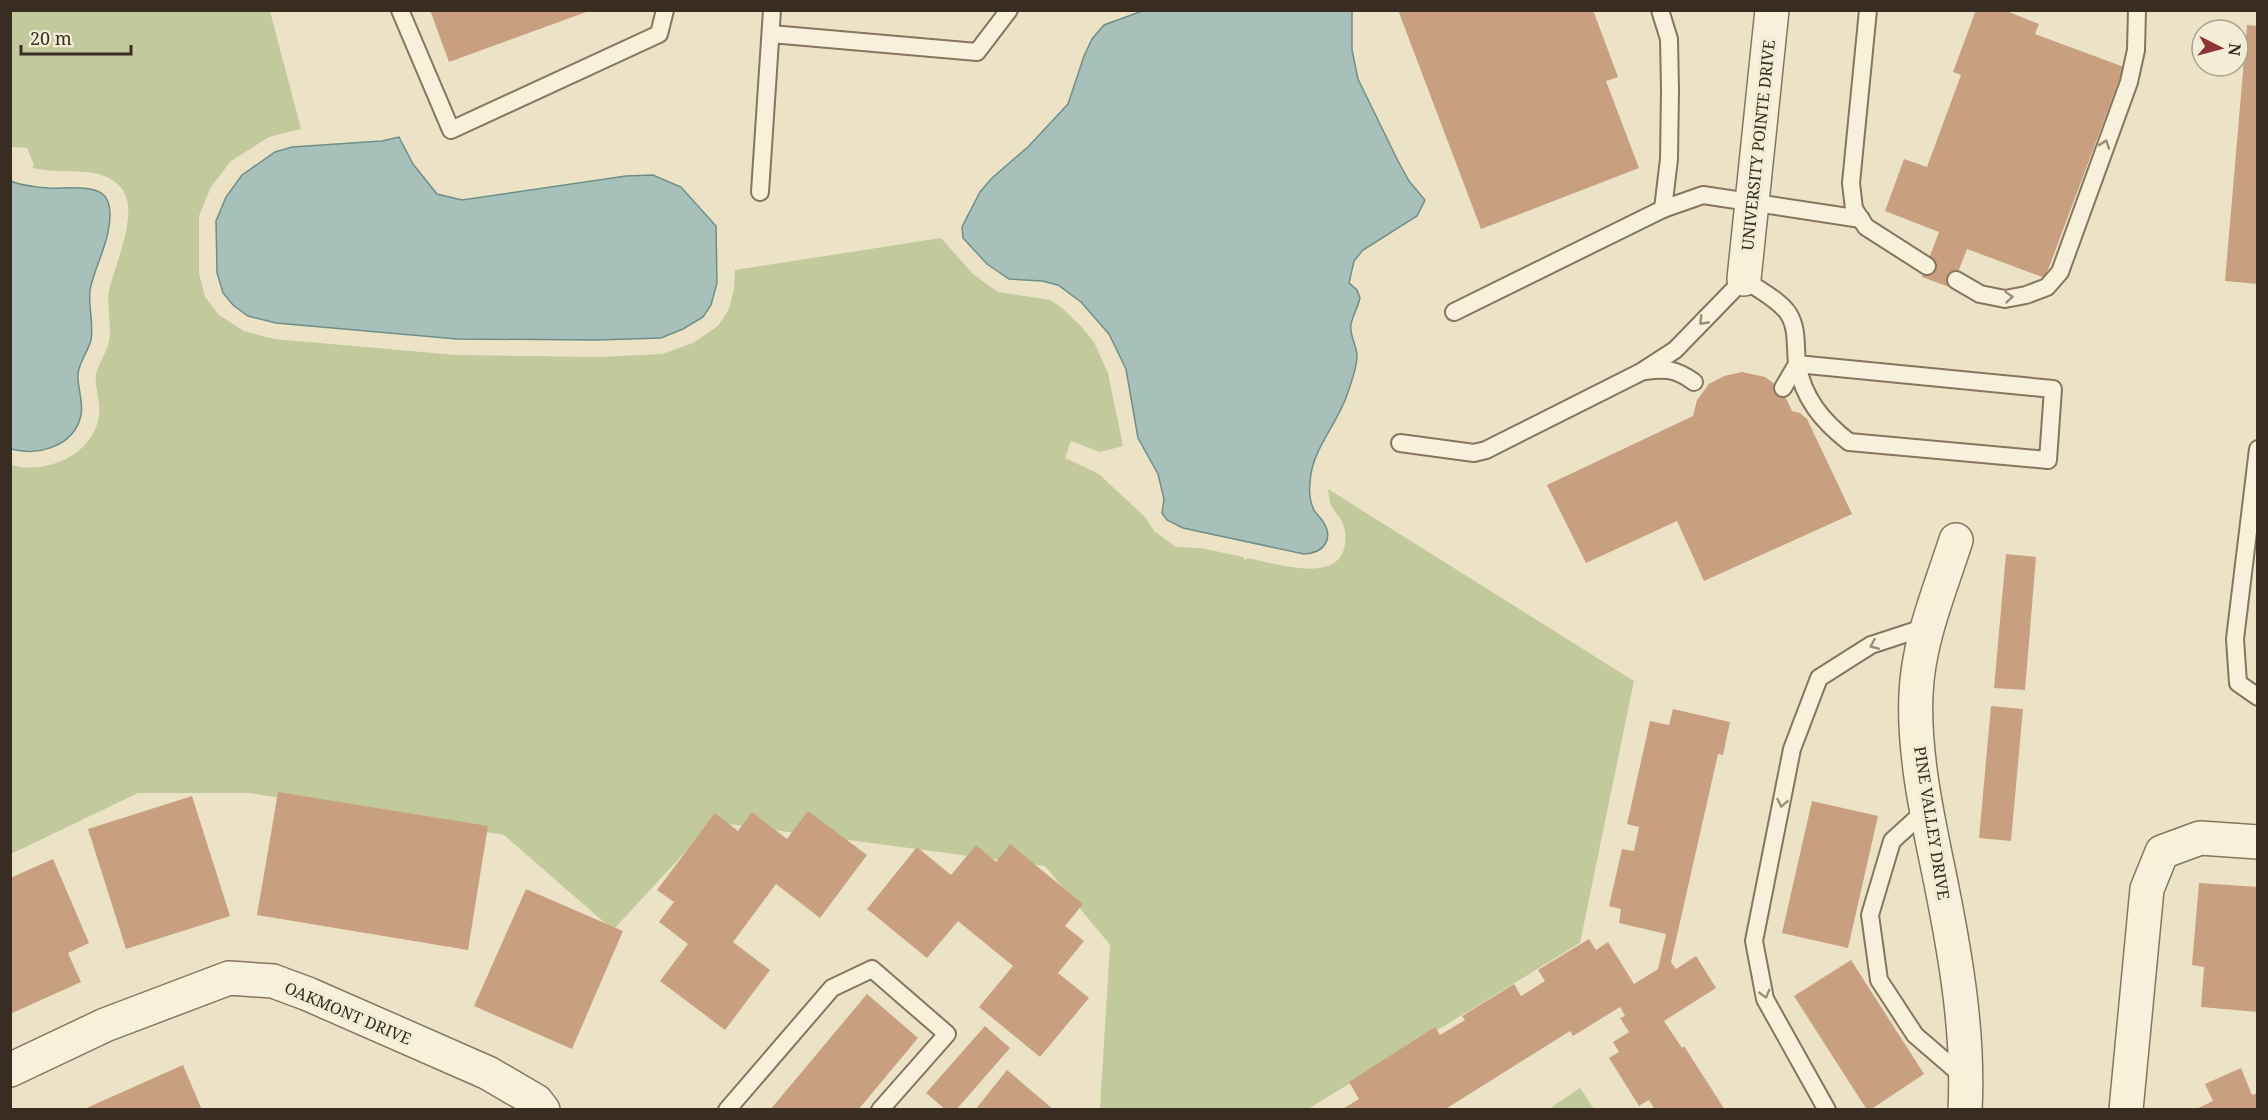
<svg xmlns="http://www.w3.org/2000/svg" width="2268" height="1120" font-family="'Noto Serif',serif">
	<rect width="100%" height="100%" fill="#ece3c7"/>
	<g fill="#c2ca9b">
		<path d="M 11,11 L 270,11 L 301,129 L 269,137 L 231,161 L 211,187 L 199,216 L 199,273 L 205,297 L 219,315 L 244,331 L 274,339 L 456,355 L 599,357 L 662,354 L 693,343 L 718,326 L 729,309 L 734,288 L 735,270 L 941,238 L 974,275 L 998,292 L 1050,300 L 1061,307 L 1081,326 L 1094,342 L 1108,373 L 1123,446 L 1100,452 L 1071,441 L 1065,458 L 1099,474 L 1145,517 L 1154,531 L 1176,547 L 1201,548 L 1243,557 L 1245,560 L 1248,558 C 1277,564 1351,589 1345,532 C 1344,521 1337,515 1332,507 C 1329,502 1329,495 1328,489 L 1634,681 L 1580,943 L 1308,1109 L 1100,1109 L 1110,945 L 1045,866 L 713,822 L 613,930 L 504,835 L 250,793 L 138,793 L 11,854 L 11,465 C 46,475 94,455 99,415 C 101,402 94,385 96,375 C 98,363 107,353 109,341 C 112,324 106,305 109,291 C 114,266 140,213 122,189 C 105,168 82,173 59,171 C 50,171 41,169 32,168 L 34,165 L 27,148 L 11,147 Z"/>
		<polygon points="1580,1088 1594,1109 1549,1109"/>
	</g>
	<g fill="#a8c0ba" stroke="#6f8e88" stroke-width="1.5">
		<path d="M 1145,10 L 1352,11 L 1352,50 L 1358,79 L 1398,161 L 1409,181 L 1425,200 L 1417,216 L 1363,250 L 1354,261 L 1349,283 L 1357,290 L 1360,298 C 1358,307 1353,315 1351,324 C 1349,334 1356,344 1357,355 C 1357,368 1351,383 1347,395 C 1337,425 1311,450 1310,483 C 1309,492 1310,502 1314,510 C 1316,514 1319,516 1322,520 C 1335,539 1324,553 1304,554 L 1183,528 L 1167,520 L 1162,513 L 1164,499 L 1158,474 L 1138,438 L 1126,369 L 1109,334 L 1081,302 L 1058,285 L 1042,281 L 1009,279 L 987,264 L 963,238 L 962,227 L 980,192 L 992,178 L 1028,147 L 1068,104 L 1084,56 L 1092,39 L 1104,25 Z"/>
		<polygon points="399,137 413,164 437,194 462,200 626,176 653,175 681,187 716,226 717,283 711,305 703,317 683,329 661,338 598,340 457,339 276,323 248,316 233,305 223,293 217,273 216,221 226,197 242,175 275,152 292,147 382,141"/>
		<path d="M 11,181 C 22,186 49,189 61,188 C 97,187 117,188 108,232 C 104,252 94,270 90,290 C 88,307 94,322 91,340 C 88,352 79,362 78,374 C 77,388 84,401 81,415 C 74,447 38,456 11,449 Z"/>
	</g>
	<g fill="#c8a07f">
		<polygon points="430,10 589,10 589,11 449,62"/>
		<polygon points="1398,10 1593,10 1618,77 1606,81 1639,168 1481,229"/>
		<polygon points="1976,10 2004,10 2039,24 2035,34 2124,67 2045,278 1967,249 1952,288 1922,277 1939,232 1885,211 1904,159 1927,167 1961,75 1953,72"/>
		<polygon points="2247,25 2258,26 2258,284 2225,281"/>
		<polygon points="1742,372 1765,377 1772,382 1784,394 1792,411 1800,413 1807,419 1852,514 1704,581 1677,521 1586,563 1547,485 1693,416 1697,400 1709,384 1724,376"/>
		<polygon points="2006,554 2036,557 2025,690 1994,688"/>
		<polygon points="1991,706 2023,709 2011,841 1979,838"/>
		<polygon points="1673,709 1730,722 1723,755 1718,754 1671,962 1676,969 1696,956 1716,988 1664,1021 1682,1048 1684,1046 1725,1110 1655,1110 1649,1100 1639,1106 1609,1058 1619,1052 1613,1042 1629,1032 1620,1018 1625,1016 1620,1007 1573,1036 1570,1031 1444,1110 1345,1110 1344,1108 1359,1099 1349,1082 1435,1027 1440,1035 1465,1020 1462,1016 1514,984 1521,996 1545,981 1538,970 1589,939 1596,950 1608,942 1634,984 1658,969 1666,934 1619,923 1621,909 1609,906 1622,849 1634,851 1639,827 1627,824 1650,721 1669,725"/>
		<polygon points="278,792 488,826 468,950 257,915"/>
		<polygon points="192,796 230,916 126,949 88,829"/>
		<polygon points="1812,801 1878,816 1848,948 1782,933"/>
		<polygon points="808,811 867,855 820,918 776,884 733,942 770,970 725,1030 660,981 688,944 659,922 674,902 657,890 715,813 738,831 752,812 787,839"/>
		<polygon points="1010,844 1083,904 1065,926 1084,941 1058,973 1089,998 1040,1057 979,1007 1013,966 958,921 927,958 867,909 917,847 951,875 976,845 996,862"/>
		<polygon points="53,859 89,943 68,953 81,982 10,1014 10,878"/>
		<polygon points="2199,883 2258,887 2258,1012 2201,1007 2204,967 2192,965"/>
		<polygon points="526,889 623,931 572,1049 474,1006"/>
		<polygon points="1851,960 1924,1074 1870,1110 1867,1110 1794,996"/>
		<polygon points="867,994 918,1038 858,1110 770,1110"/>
		<polygon points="985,1026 1010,1048 956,1110 946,1110 926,1093"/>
		<polygon points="183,1065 202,1110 82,1110"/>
		<polygon points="2241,1068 2252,1095 2258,1093 2258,1110 2194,1110 2213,1101 2205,1084"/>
		<polygon points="1007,1070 1054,1110 975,1110"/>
	</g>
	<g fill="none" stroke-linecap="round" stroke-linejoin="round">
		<g stroke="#87755d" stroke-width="20">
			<g id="lane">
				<polyline points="400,10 451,130 659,34 665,10"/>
				<polyline points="1868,10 1851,183 1854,209 1866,227 1927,266"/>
				<polyline points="771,34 977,52 1009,10"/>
				<polyline points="760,192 772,10"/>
				<polyline points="1663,209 1703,195 1861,219"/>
				<polyline points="1956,280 1980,294 2005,299 2026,295 2047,287 2060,272 2129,82 2136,50 2137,10"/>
				<polyline points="1454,312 1663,209 1669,159 1670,90 1669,39 1660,10"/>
				<path d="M 1645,371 C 1666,368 1676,369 1694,382"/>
				<path d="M 1400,443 L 1474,453 L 1486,450 L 1641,372 L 1675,350 L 1744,279 C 1757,289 1778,299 1788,313 C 1798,328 1795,347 1797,363 C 1803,398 1822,421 1849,442 L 2048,460 L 2053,389 L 1797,364 L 1783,388"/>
				<polyline points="2258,449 2235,639 2238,683 2258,697"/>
				<polyline points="1927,809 1892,841 1870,915 1879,980 1915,1035 1966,1079"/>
				<polyline points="727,1110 832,988 872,969 947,1034 880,1110"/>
				<polyline points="1827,1110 1765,999 1754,941 1792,749 1819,678 1871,645 1929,626"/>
			</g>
		</g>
		<g stroke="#87755d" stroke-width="36">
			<g id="street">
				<polyline points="1744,279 1772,10"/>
				<path d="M 1956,540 C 1940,590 1918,641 1916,694 C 1913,755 1929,824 1941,883 C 1956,958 1969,1034 1965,1110"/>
				<polyline points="10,1070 105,1025 229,978 273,981 308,994 488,1073 536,1101 543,1110"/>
				<polyline points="2126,1110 2147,889 2162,852 2200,838 2258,842"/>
			</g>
		</g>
		<use href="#lane" stroke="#f7f0da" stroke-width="16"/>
		<use href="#street" stroke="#f7f0da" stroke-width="33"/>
	</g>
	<defs><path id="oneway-chevron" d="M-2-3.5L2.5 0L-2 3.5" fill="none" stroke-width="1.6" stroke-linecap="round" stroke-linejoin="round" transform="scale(1.5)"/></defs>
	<g stroke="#988e7d">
		<use href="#oneway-chevron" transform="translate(2105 144) rotate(-71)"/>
		<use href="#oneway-chevron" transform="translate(2009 297) rotate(-5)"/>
		<use href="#oneway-chevron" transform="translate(1703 321) rotate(134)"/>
		<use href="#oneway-chevron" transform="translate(1874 645) rotate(157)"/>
		<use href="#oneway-chevron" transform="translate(1782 803) rotate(101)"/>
		<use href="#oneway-chevron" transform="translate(1765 994) rotate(75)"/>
	</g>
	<g text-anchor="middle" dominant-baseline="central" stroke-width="6" stroke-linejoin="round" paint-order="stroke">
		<g font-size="16" fill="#382d20" stroke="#f4edd6">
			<text transform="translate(1758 145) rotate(-84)">UNIVERSITY POINTE DRIVE</text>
			<text transform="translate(1932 823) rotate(81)">PINE VALLEY DRIVE</text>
			<text transform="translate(348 1013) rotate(23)">OAKMONT DRIVE</text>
		</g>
	</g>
	<rect width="2268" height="1120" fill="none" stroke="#382d20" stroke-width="24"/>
	<g transform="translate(2220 48) rotate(96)"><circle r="28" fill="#f4edd6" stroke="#a9a08d" stroke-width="1.5"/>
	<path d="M0-4.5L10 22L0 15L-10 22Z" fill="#923431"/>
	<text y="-9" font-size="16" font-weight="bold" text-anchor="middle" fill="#382d20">N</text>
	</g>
	<path d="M21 45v9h110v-9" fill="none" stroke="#382d20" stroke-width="3"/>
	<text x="30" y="45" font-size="18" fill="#382d20" stroke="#f4edd6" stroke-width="4.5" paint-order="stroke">20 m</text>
</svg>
